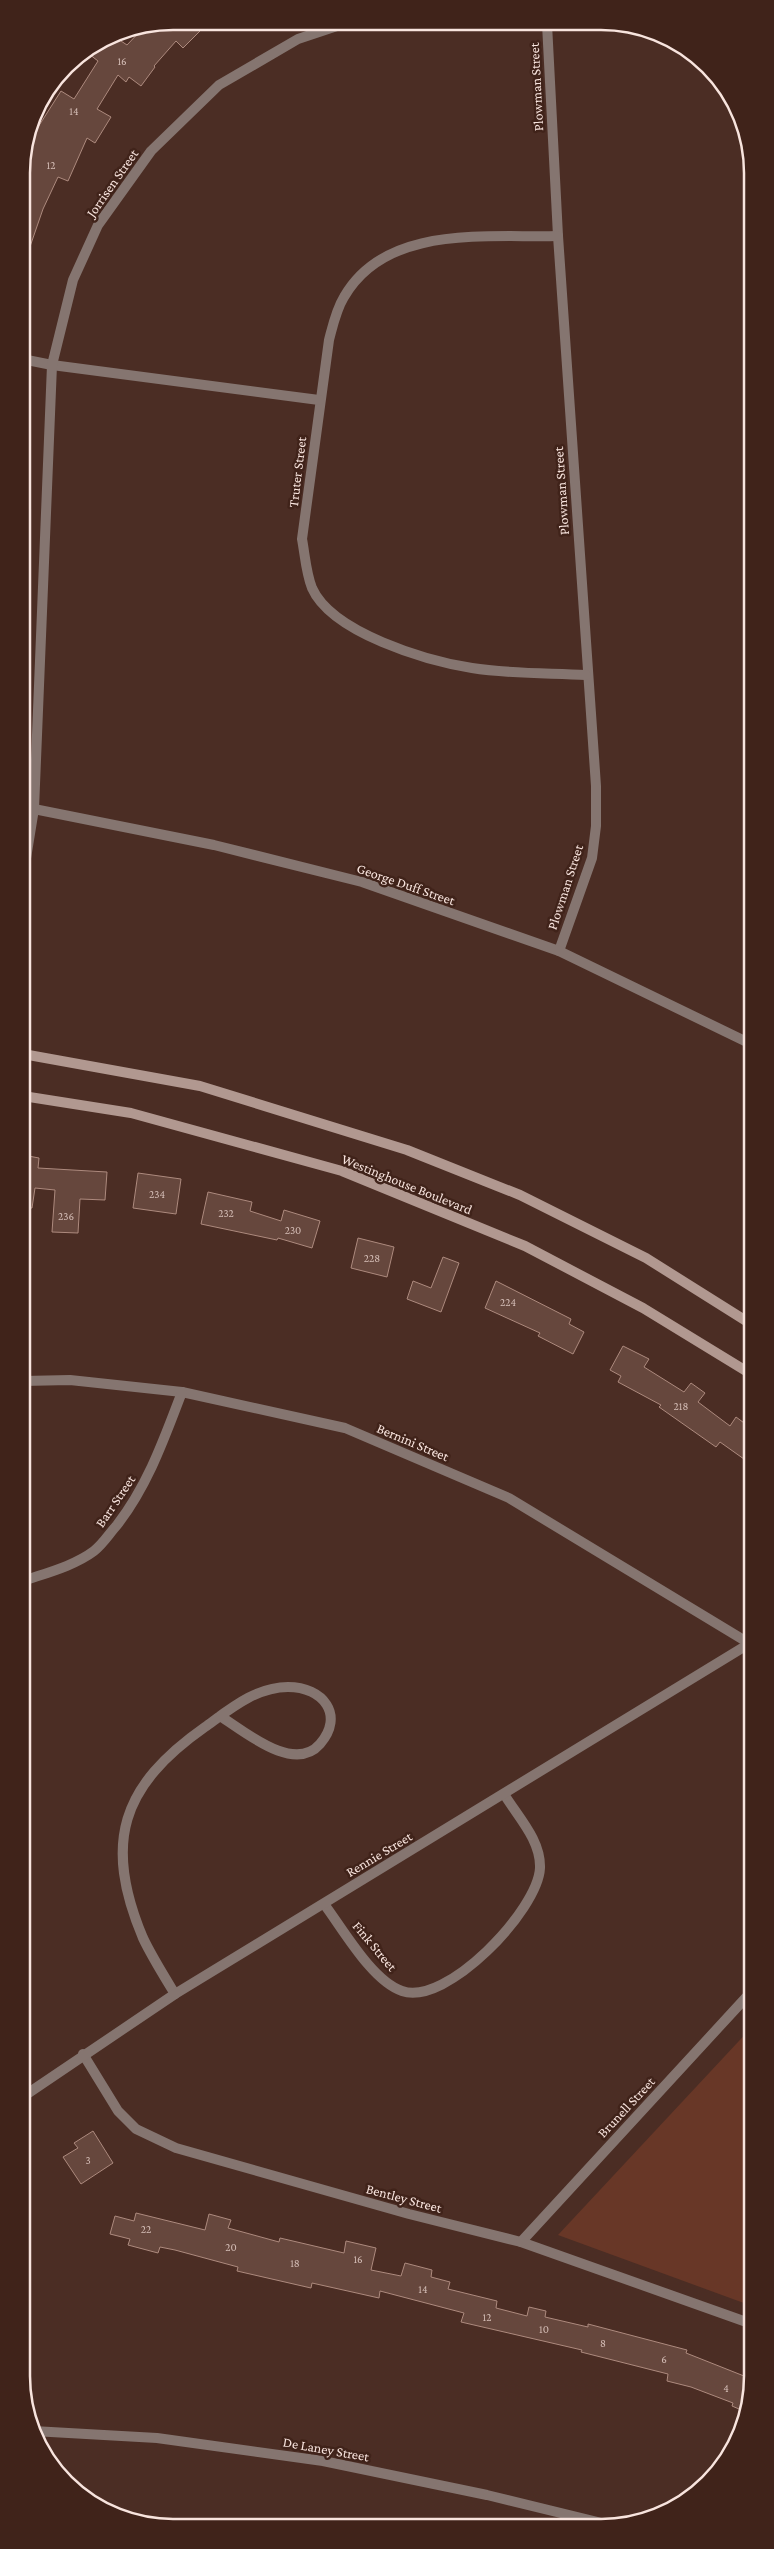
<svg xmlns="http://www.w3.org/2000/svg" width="774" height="2549" font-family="'Crimson Pro',serif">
	<rect width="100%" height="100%" fill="#4b2d24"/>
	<polygon fill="#683727" points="752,2027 752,2306 558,2235"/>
	<g fill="#66473d" stroke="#ad8a7e">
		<polygon points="173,21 193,21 202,29 183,48 176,41 154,66 155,67 141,86 129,77 126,82 118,75 97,109 111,117 95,143 87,138 68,181 58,177 43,209 24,264 22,264 22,163 29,133 33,135 61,91 74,99 98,61 89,54 96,46 112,35 127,45 144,27"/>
		<polygon points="23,1155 39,1158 38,1168 107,1172 105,1200 80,1199 78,1233 52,1232 55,1190 35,1188 32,1208 23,1208"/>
		<polygon points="138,1173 181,1179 176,1214 133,1208"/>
		<polygon points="208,1192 252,1202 250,1211 281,1221 284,1210 320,1221 312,1248 278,1238 277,1240 201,1224"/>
		<polygon points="358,1238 394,1247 387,1277 351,1268"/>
		<polygon points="443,1257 459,1263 441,1312 407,1299 413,1281 431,1288"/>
		<polygon points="496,1281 571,1319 569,1324 584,1332 573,1354 538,1336 540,1333 485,1308"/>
		<polygon points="623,1346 649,1359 644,1367 684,1392 691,1383 705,1393 698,1402 730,1426 736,1417 751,1428 751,1464 720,1442 716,1447 659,1407 661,1405 618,1382 621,1376 610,1370"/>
		<polygon points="93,2131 113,2163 81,2184 63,2157 78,2148 74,2143"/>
		<polygon points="136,2213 205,2230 209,2214 231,2220 228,2228 279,2242 280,2238 344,2253 346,2241 376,2248 371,2270 401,2276 405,2263 432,2270 431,2277 450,2282 448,2289 497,2301 496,2308 527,2316 529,2307 546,2311 545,2317 588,2327 588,2324 687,2350 686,2353 744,2376 748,2366 752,2367 752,2386 746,2412 732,2406 733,2403 691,2387 667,2381 668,2374 581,2352 582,2350 461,2322 464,2313 380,2291 379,2298 312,2283 311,2288 237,2271 238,2267 175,2250 160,2247 158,2253 128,2245 130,2239 110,2234 115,2216 134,2221"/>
	</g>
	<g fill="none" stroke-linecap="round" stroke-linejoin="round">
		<g stroke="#857570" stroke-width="10">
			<polyline points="547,24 558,236 596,786 596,826 592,858 559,951"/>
			<path d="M 558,236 C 486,238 386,224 344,297 C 336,310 333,325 329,340 L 302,539 C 305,555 306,573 312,588 C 332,633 427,661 472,668 C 509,674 549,673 586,675"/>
			<polyline points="22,359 52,365 319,400"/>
			<polyline points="34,809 214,845 362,882 559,951 751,1044"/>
			<polyline points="22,883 34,809 52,365 73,280 98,225 151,151 219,85 298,39 349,22"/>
			<polyline points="23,1381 70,1380 182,1392 345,1428 509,1498 752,1645"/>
			<path d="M 23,1581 C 46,1573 74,1566 94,1551 C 103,1544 109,1534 117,1525 C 148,1485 164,1439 182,1392"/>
			<path d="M 324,1904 C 343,1929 372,1981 402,1991 C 446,2007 538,1910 540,1868 C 541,1840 518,1817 504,1794"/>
			<path d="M 175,1994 C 164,1976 152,1957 143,1938 C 103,1843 121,1786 205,1727 C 230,1709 256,1687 288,1687 C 323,1687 345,1715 320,1744 C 294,1774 244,1731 220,1716"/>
			<polyline points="83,2054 118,2111 136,2129 176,2148 409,2214 521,2242 752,2324"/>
			<polyline points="24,2096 175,1994 752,1642"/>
			<polyline points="521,2242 752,1991"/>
			<polyline points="33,2431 157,2438 323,2461 487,2495 610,2525"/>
		</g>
		<g stroke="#b19890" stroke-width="10">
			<polyline points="23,1054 200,1086 407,1150 520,1195 646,1258 751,1324"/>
			<polyline points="23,1096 131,1113 342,1171 525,1246 643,1308 751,1374"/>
		</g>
	</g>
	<g text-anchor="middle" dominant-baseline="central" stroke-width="5" stroke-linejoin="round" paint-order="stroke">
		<g font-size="11" fill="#d4bdb6">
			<text x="122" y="61">16</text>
			<text x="74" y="111">14</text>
			<text x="51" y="165">12</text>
			<text x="157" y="1194">234</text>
			<text x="226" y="1213">232</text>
			<text x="66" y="1216">236</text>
			<text x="293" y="1230">230</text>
			<text x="372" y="1258">228</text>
			<text x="508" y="1302">224</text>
			<text x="681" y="1406">218</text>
			<text x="88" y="2160">3</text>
			<text x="146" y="2229">22</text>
			<text x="231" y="2247">20</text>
			<text x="358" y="2259">16</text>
			<text x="295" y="2263">18</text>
			<text x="423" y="2289">14</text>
			<text x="487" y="2317">12</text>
			<text x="544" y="2329">10</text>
			<text x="603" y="2343">8</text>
			<text x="664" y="2359">6</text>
			<text x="726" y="2388">4</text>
		</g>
		<g font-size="14" fill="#f8e4de" stroke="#40231a">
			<text transform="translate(536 87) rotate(-93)">Plowman Street</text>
			<text transform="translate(112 183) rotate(-55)">Jorrisen Street</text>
			<text transform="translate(297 472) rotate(-83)">Truter Street</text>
			<text transform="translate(561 491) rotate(-94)">Plowman Street</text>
			<text transform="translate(406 884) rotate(19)">George Duff Street</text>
			<text transform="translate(565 887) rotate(-72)">Plowman Street</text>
			<text transform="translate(407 1184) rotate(22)">Westinghouse Boulevard</text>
			<text transform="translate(413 1442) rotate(23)">Bernini Street</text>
			<text transform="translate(115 1501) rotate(-56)">Barr Street</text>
			<text transform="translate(379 1854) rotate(-31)">Rennie Street</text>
			<text transform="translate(375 1946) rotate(50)">Fink Street</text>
			<text transform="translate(626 2107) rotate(-47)">Brunell Street</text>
			<text transform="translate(404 2198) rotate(15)">Bentley Street</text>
			<text transform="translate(326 2449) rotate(10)">De Laney Street</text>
		</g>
	</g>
	<path d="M0 0H774V2549H0ZM173 30H601A143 143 0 0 1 744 173V2376A143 143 0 0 1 601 2519H173A143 143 0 0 1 30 2376V173A143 143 0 0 1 173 30Z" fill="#40231a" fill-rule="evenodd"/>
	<path fill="none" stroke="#f8e4de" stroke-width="2.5" d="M173 30H601A143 143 0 0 1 744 173V2376A143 143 0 0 1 601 2519H173A143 143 0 0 1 30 2376V173A143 143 0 0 1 173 30Z"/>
</svg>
